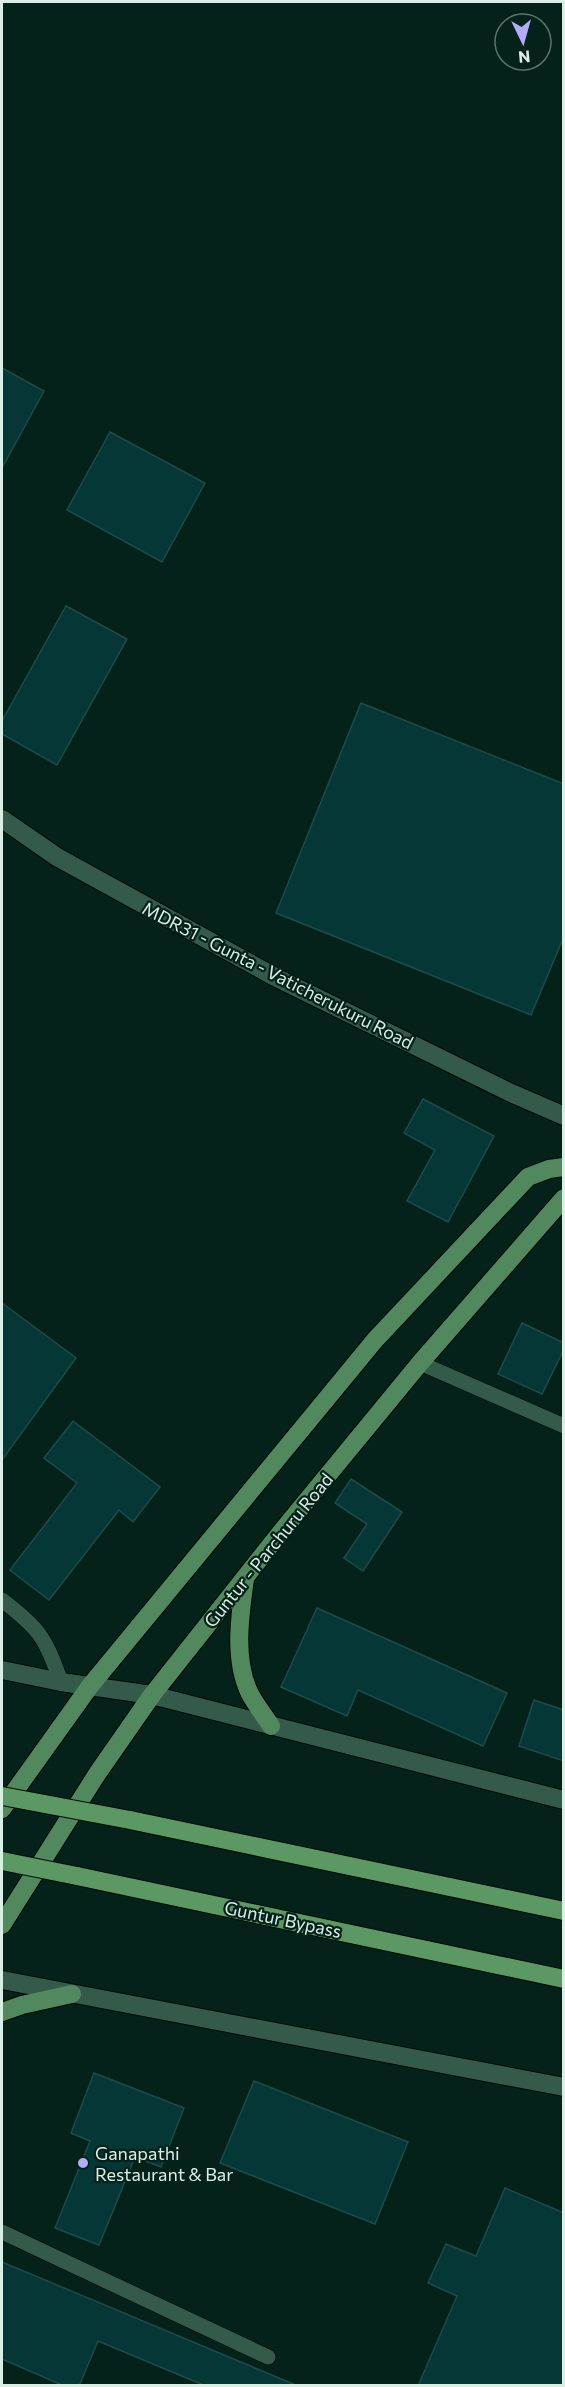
<svg xmlns="http://www.w3.org/2000/svg" width="565" height="2387" font-family="Commissioner,sans-serif">
	<rect width="100%" height="100%" fill="#042219"/>
	<g fill="#053736" stroke="#1d4b4a" stroke-width="1.5">
		<polygon points="2,368 44,391 2,468"/>
		<polygon points="110,432 205,483 162,562 67,510"/>
		<polygon points="66,606 127,639 57,765 2,734 2,721"/>
		<polygon points="361,703 564,784 564,936 531,1015 276,913"/>
		<polygon points="423,1099 494,1136 448,1222 407,1201 435,1150 404,1133"/>
		<polygon points="2,1303 76,1358 2,1460"/>
		<polygon points="522,1323 564,1343 564,1349 542,1394 498,1374"/>
		<polygon points="73,1421 160,1487 133,1522 119,1510 49,1600 10,1570 77,1483 44,1458"/>
		<polygon points="351,1479 402,1512 363,1571 344,1558 367,1524 335,1503"/>
		<polygon points="317,1608 507,1693 483,1746 358,1690 347,1716 281,1687"/>
		<polygon points="534,1700 564,1710 564,1761 519,1746"/>
		<polygon points="94,2073 184,2108 161,2167 135,2157 99,2245 55,2228 90,2141 71,2133"/>
		<polygon points="254,2081 408,2142 375,2224 220,2163"/>
		<polygon points="505,2188 564,2213 564,2386 418,2386 457,2296 428,2283 446,2244 476,2256"/>
		<polygon points="2,2262 298,2386 200,2386 201,2384 98,2341 79,2386 64,2386 2,2359"/>
	</g>
	<g fill="none" stroke-linecap="round" stroke-linejoin="round">
		<g stroke="#000a05" stroke-width="16">
			<g id="service">
				<polyline points="420,1363 564,1426"/>
				<path d="M 2,1600 C 40,1629 45,1637 61,1682"/>
				<polyline points="2,2232 268,2357"/>
			</g>
		</g>
		<g stroke="#000a05" stroke-width="20">
			<g id="tertiary">
				<polyline points="2,1670 61,1682 152,1695 564,1800"/>
				<polyline points="2,1980 564,2087"/>
			</g>
		</g>
		<g stroke="#000a05" stroke-width="20">
			<polyline id="secondary" points="2,819 57,857 275,977 509,1092 564,1116"/>
		</g>
		<g stroke="#000a05" stroke-width="20">
			<g id="primary">
				<path d="M 245,1579 C 240,1616 233,1659 250,1694 C 256,1705 264,1715 271,1726"/>
				<polyline points="2,1809 90,1686 375,1340 528,1177 549,1169 564,1167"/>
				<polyline points="2,1925 97,1774 152,1695 281,1532 420,1363 564,1198"/>
				<polyline points="2,2012 22,2005 72,1994"/>
			</g>
		</g>
		<g stroke="#000a05" stroke-width="20">
			<g id="trunk">
				<polyline points="130,1820 564,1911"/>
				<polyline points="77,1876 564,1979"/>
			</g>
		</g>
		<use href="#service" stroke="#345a4c" stroke-width="15"/>
		<use href="#tertiary" stroke="#345a4c" stroke-width="18"/>
		<use href="#secondary" stroke="#345a4c" stroke-width="18"/>
		<use href="#primary" stroke="#52885d" stroke-width="18"/>
		<use href="#trunk" stroke="#5c9863" stroke-width="18"/>
		<g stroke="#000a05" stroke-width="20" stroke-linecap="butt">
			<g id="trunk-bridge">
				<polyline points="2,1796 130,1820"/>
				<polyline points="2,1861 77,1876"/>
			</g>
		</g>
		<use href="#trunk-bridge" stroke="#5c9863" stroke-width="18"/>
	</g>
	<circle fill="#b3adf9" stroke="#042219" stroke-width="2" cx="83" cy="2163" r="6"/>
	<g text-anchor="middle" dominant-baseline="central" stroke-width="4.5" stroke-linejoin="round" paint-order="stroke">
		<g font-size="18" fill="#daeee6" stroke="#042219">
			<text transform="translate(278 975) rotate(27)">MDR31 - Gunta - Vaticherukuru Road</text>
			<text transform="translate(268 1550) rotate(-51)">Guntur - Parchuru Road</text>
			<text transform="translate(283 1919) rotate(12)">Guntur Bypass</text>
		</g>
		<g font-size="18" fill="#daeee6" stroke="#042219" text-anchor="start">
			<text x="95" y="2153">Ganapathi<tspan x="95" dy="21">Restaurant &amp; Bar</tspan></text>
		</g>
	</g>
	<rect width="565" height="2387" fill="none" stroke="#daeee6" stroke-width="6"/>
	<g transform="translate(523 42) rotate(175)"><circle r="28" fill="#042219" stroke="#5a746b" stroke-width="1.5"/>
	<path d="M0-4.5L10 22L0 15L-10 22Z" fill="#b3adf9"/>
	<text y="-9" font-size="16" font-weight="bold" text-anchor="middle" fill="#daeee6">N</text>
	</g>
</svg>
